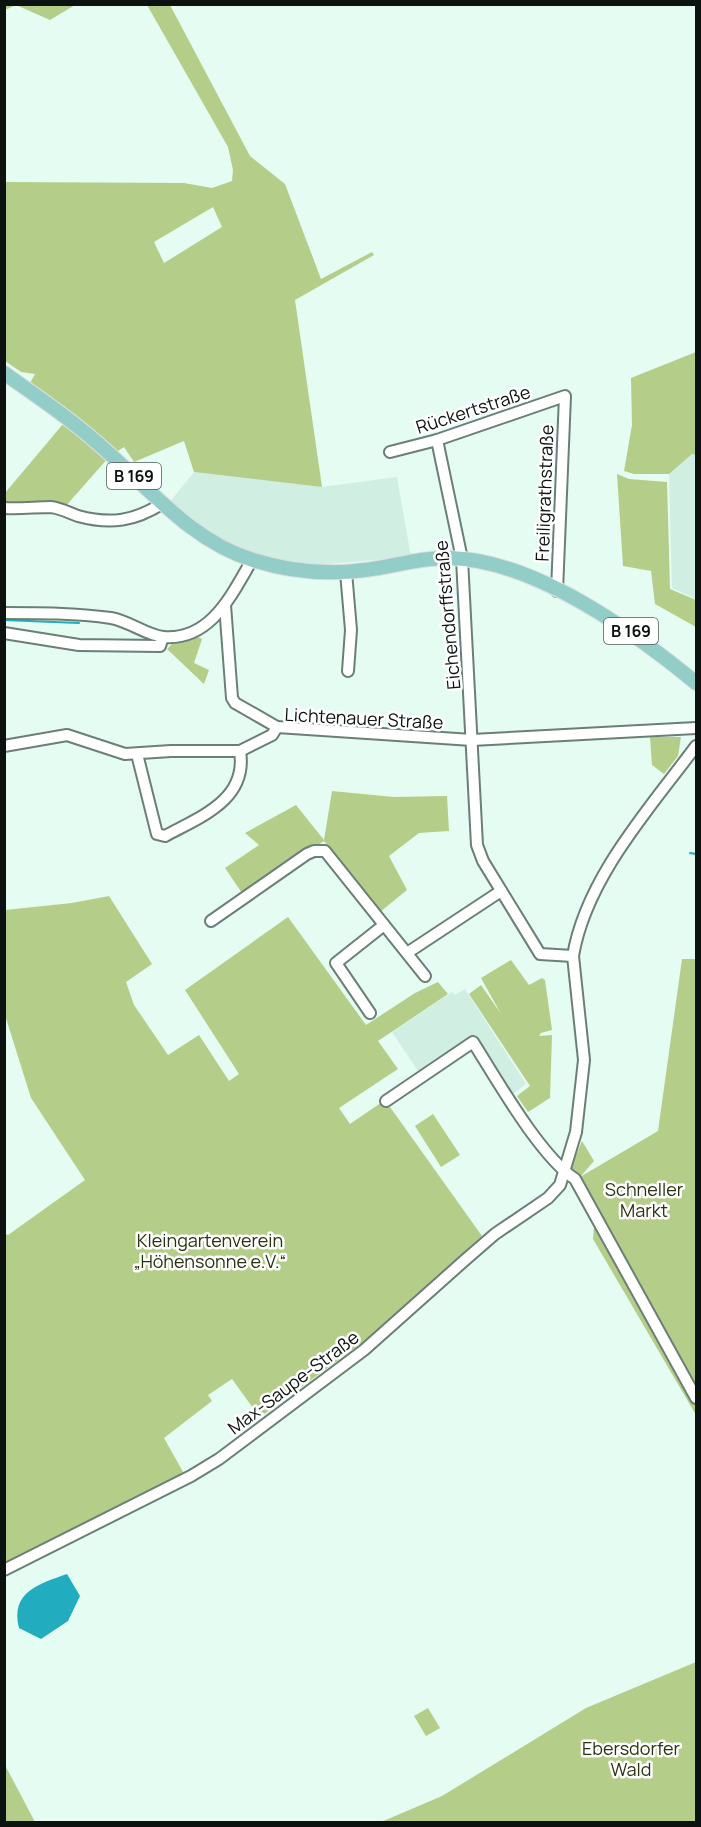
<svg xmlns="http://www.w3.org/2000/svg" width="701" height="1827" font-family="Manrope,sans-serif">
	<rect width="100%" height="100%" fill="#e5fcf2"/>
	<g fill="#d0eee2">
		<polygon points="692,454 696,455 696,599 672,588 669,474"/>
		<polygon points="194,472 322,487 397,477 411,557 270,569 164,509"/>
		<polygon points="465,989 526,1084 513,1094 475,1037 420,1074 392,1032 452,992 455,995"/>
	</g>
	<g fill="#b4ce89" fill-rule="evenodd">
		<polygon points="5,4 75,4 75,5 50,20 16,5 5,10"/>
		<path d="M 147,5 L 170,5 L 250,156 L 285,184 L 321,279 L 372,252 L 374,255 L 295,300 L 322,487 L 194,472 L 184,441 L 134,462 L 124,447 L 115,453 L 30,383 L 35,374 L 21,372 L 5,361 L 5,182 L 184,183 L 212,188 L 232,181 L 233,170 L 228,147 ZM 213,207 L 222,227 L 164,263 L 154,242 Z"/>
		<polygon points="696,352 696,455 692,454 669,474 634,474 624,471 632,425 631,378"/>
		<polygon points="63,424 109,457 64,508 5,506 5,493"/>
		<polygon points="617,474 629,479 667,482 670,589 696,600 696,627 655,604 651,571 623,566"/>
		<polygon points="198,637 202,639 194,663 209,670 204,684 167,649 172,644"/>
		<polygon points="650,737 681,737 678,756 664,774 652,765"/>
		<polygon points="332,791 394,797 447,796 449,831 419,833 389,856 407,890 380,912 324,841 244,896 225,868 259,845 245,833 296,805 324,840"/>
		<polygon points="109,896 152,964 126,982 134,1005 168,1055 199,1035 229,1081 239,1074 185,990 288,917 366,1025 415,993 438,982 448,994 378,1041 398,1069 339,1108 350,1124 385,1100 482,1236 378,1331 263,1415 256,1406 253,1408 232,1379 208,1395 212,1401 164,1438 183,1472 181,1475 5,1563 4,1233 8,1235 85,1180 31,1098 5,1015 5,910 72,903"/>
		<polygon points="682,959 696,959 696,1415 593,1239 595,1213 570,1170 582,1141 594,1161 580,1177 658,1131"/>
		<polygon points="511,960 529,985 542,978 545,980 552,1030 541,1033 539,1036 552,1035 550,1098 528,1112 517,1096 530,1086 469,994 481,985 501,1014 481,978"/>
		<polygon points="433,1114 460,1155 441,1167 415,1126"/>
		<polygon points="696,1662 696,1822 381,1822 442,1796 586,1708"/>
		<polygon points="428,1708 440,1728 426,1736 414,1716"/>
		<polygon points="4,1765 5,1765 35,1822 5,1822"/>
	</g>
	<path fill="#22acc0" d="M 67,1574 L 80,1596 L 68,1621 L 41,1639 L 19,1628 C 10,1592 39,1584 67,1574 Z"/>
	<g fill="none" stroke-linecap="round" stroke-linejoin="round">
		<g stroke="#22acc0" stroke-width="2">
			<polyline points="4,620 79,623"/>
			<polyline points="690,853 696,854"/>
		</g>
		<g stroke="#6b7f76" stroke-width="14">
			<g id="minor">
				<polyline points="437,440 462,559 477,845 483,861 540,954 573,956"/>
				<polyline points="390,452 437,440 565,396 557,591"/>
				<path d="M 4,508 C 20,509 36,507 51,507 C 60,508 70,513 78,516 C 111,525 135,521 163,503"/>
				<polyline points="346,572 351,630 348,671"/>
				<polyline points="225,605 232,698 235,703 277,727 472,740 696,728"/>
				<path d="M 4,613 C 40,613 76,613 111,618 C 129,621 146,635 163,637 C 211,641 232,594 252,560"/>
				<polyline points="4,633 79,645 160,646 163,637"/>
				<polyline points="4,746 67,735 125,754 171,751 240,751 272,735 277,727"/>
				<path d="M 137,754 L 157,834 L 165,836 C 200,817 248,800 240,751"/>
				<polyline points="211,921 307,854 314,851 325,851 425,976"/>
				<polyline points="407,953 501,891"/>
				<polyline points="370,1013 336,963 384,925"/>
				<path d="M 386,1101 L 473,1042 C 497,1080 540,1156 575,1179 L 696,1398"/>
				<path d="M 4,1570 L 191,1476 L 219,1459 L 364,1350 L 465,1260 L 495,1234 L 548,1198 L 560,1185 L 576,1132 L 584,1060 L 573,956 C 586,878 650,808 696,746"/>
			</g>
		</g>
		<g stroke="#dddedd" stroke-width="16">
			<path id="major" d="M 4,373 C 35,395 67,416 95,441 C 145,483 188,540 253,560 C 288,571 328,575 365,570 C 393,567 421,557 450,558 C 534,560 634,632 696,683"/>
		</g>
		<use href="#minor" stroke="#fff" stroke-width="10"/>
		<use href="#major" stroke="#92cdc8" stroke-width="14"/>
	</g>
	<g text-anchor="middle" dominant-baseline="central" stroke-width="5" stroke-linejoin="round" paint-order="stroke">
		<g fill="#fff" stroke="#545957" stroke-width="1.5">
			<rect x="107" y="463" width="54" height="26" rx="4.5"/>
			<rect x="604" y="618" width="54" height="26" rx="4.5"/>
		</g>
		<g font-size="16" font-weight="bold" fill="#0b120f">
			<text x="134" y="476">B 169</text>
			<text x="631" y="631">B 169</text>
		</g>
		<g font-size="18" fill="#0b120f" stroke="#fff">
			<text transform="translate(473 409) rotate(-18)">Rückertstraße</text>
			<text transform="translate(544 493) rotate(-88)">Freiligrathstraße</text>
			<text transform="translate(447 615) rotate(-95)">Eichendorffstraße</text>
			<text transform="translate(364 718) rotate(3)">Lichtenauer Straße</text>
			<text transform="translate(293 1382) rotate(-37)">Max-Saupe-Straße</text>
		</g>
		<g font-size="18" fill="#283311" stroke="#fff">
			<text x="644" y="1189">Schneller<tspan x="644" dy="21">Markt</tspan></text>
			<text x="210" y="1240">Kleingartenverein<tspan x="210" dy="21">„Höhensonne e.V.“</tspan></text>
			<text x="631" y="1748">Ebersdorfer<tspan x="631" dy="21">Wald</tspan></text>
		</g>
	</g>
	<rect width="701" height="1827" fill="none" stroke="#0b120f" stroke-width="12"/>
</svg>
